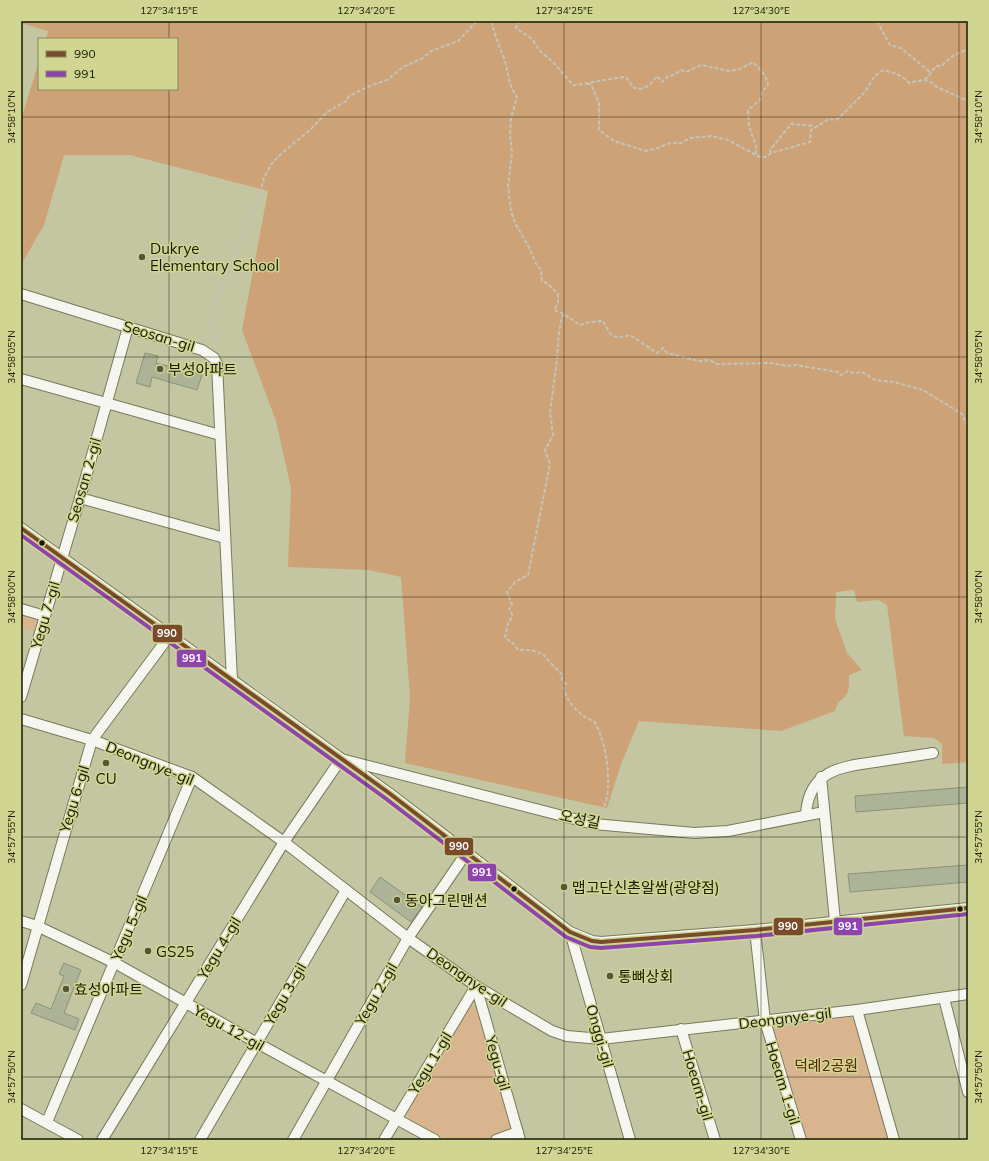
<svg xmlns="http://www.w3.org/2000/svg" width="989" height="1161" font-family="Mulish,'Noto Sans KR',sans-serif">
	<rect width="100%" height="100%" fill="#c3c6a1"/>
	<g fill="#d8b58f">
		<polygon points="21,612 39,617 35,632 21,628"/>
		<polygon points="469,1005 477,1007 515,1130 490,1140 448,1140 409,1120 406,1112"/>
		<polygon points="845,1015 855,1020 889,1140 807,1140 773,1029"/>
	</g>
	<path fill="#cda277" d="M 21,21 L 968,21 L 968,762 L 942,764 L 942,744 L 934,738 L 904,736 L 887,605 L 879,600 L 857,602 L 854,590 L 836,592 L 835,619 L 847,653 L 862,670 L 849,675 C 849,681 850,690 846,695 C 840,703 839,698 835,711 L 781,731 L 639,721 L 621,764 L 607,808 L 405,763 L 410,697 L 401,577 L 369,570 L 288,567 L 291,488 L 276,421 L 242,330 L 268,191 L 130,155 L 64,155 L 44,225 L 21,265 L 21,120 L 39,61 L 39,89 L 177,89 L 177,39 L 46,39 L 48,31 L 21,23 Z"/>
	<g fill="#acb397" stroke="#8c9378">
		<polygon points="145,353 158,356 156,363 202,375 197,390 152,377 150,387 136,383"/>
		<polygon points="968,787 968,803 856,812 855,796"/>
		<polygon points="968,865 968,882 850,892 848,874"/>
		<polygon points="380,877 422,907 411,922 370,892"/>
		<polygon points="64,963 81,970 64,1013 79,1019 75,1030 31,1013 36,1003 51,1009 64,976 59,974"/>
	</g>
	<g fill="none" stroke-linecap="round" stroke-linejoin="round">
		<g stroke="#787a5b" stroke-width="12">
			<g id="minor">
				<polyline points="21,294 202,350 214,358 217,364 232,680"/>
				<polyline points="21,379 220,435"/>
				<polyline points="80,498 225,538"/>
				<polyline points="21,528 389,793 570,932 592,941 601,942 755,930 968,908"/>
				<polyline points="21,609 45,616"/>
				<polyline points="21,697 80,498 128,327"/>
				<polyline points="21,719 92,740 192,777 284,842 408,938 476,986 552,1031 567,1036 601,1039 857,1010 968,994"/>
				<polyline points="821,777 835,921"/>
				<path d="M 806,814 C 809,771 839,767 875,762 C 894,759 914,756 933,753"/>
				<polyline points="21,921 37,926 115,963 257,1043 435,1140"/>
				<polyline points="755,930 765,1021 801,1140"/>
				<polyline points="570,932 630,1140"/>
				<polyline points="21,985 92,740 170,635"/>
				<polyline points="476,986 520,1140"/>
				<polyline points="944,998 968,1092"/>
				<polyline points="857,1010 894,1140"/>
				<polyline points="681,1029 715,1140"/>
				<polyline points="21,1109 78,1140"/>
				<polyline points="47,1122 192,777"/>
				<polyline points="102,1140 284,842 341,759 594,824 694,833 728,831 824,812"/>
				<polyline points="200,1140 346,890"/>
				<polyline points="293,1140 408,938 467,852"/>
				<polyline points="384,1140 476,986"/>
				<polyline points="496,1140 518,1132"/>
			</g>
		</g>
		<g stroke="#c4c5ba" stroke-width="2" stroke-dasharray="4 2" stroke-linecap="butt">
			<path d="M 492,21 C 494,35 499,45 504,58 C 509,74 507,82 517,97 L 511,118 L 510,135 L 512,152 L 508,186 L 511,211 L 516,225 L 529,247 L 537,266 L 541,269 L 542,281 L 548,284 L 558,294 L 558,303 L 554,310 L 564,314 L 580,325 L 590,322 L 603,321 C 611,336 612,340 630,335 L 657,353 L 663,348 L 667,353 L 699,361 L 709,360 L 717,364 L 770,363 L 788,366 L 796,365 L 838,372 L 841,375 L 848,371 L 854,373 L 862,372 L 875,380 L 894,382 L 923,390 L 962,414 L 968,428"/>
			<path d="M 515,21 L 518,23 L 516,28 L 532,39 L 540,51 L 553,62 L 573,85 L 576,85 L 623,77 L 627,78 L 633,87 C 643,93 651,84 657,76 L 662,82 L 668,76 L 674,75 L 681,70 L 686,72 L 701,65 L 729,71 L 740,69 L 753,62 L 765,75 L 768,85 L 762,92 L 760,100 L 748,110 L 749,126 L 756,146 L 756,154"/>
			<polyline points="877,21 890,45 901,48 931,73"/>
			<polyline points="925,80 936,66 941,66 954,55 968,49"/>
			<path d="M 587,84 L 591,84 L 599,103 L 599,130 L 614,141 L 646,151 L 655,149 L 670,143 L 681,143 L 690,138 L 711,136 L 728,140 L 760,157 L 766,157 L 771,153 L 810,142 L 811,130 L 829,119 L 835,120 L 839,118 L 865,92 L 874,77 L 881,71 C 890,70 902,75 909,83 C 918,81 929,77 935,86 L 968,101"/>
			<polyline points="771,153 770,150 791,124 814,126"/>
			<path d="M 564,314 L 562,317 L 559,331 L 557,360 L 550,412 L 553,435 L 545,450 L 550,464 L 528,575 L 515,582 L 507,592 L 512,605 L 509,609 L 513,616 L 508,623 L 505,638 L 514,644 L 518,650 L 531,650 L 543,654 C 544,656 559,672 562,674 L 562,680 L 566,684 L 564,688 C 566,700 575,710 585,717 C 588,719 593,720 595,723 C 607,742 615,796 600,814"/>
			<polyline points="218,345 212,329 216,303 258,200 264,178 272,163 282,153 311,129 327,112 346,101 349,96 372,85 387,80 403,67 423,58 431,51 458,41 477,21"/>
		</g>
		<use href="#minor" stroke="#f6f6f1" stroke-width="10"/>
		<g stroke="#d0d592" stroke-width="7">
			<polyline id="bus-1" points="21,528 389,793 570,932 592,941 601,942 755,930 968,908"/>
		</g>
		<g stroke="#d0d592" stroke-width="7">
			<polyline id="bus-2" points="21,535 385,798 566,937 590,947 601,948 756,936 968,914"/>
		</g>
		<use href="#bus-1" stroke="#7a4b2a" stroke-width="4"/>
		<use href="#bus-2" stroke="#8e44ad" stroke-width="4"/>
	</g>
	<path fill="none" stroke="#191a01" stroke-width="1" stroke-opacity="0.45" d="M 169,21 L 169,39M 366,21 L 366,1140M 564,21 L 564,1140M 761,21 L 761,1140M 959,21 L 959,1140M 169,89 L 169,1140M 21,117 L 968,117M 21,357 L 968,357M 21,597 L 968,597M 21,837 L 968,837M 21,1077 L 968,1077"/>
	<g fill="#545639" stroke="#d0d592" stroke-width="1.5">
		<circle cx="142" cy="257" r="4"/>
		<circle cx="160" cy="369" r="4"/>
		<circle cx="106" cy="763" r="4"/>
		<circle cx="564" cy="887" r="4"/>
		<circle cx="397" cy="900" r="4"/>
		<circle cx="148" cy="951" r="4"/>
		<circle cx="610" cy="976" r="4"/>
		<circle cx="66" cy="989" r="4"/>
	</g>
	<g fill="#191a01" stroke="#d0d592" stroke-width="1.5">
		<circle cx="42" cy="543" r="3.5"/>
		<circle cx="514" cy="889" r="3.5"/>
		<circle cx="960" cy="909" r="3.5"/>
	</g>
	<g text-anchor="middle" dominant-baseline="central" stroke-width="3" stroke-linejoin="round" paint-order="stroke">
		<g font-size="15" fill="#191a01" stroke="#d0d592" text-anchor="start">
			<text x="150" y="248">Dukrye<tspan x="150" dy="17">Elementary School</tspan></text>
			<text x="168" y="369">부성아파트</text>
			<text x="106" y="778" text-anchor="middle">CU</text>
			<text x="572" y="887">맵고단신촌알쌈(광양점)</text>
			<text x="405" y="900">동아그린맨션</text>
			<text x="156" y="951">GS25</text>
			<text x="618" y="976">통뼈상회</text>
			<text x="74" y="989">효성아파트</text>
		</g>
		<g font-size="15" fill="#191a01" stroke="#d0d592">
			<text transform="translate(159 336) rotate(17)">Seosan-gil</text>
			<text transform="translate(84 480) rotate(-74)">Seosan 2-gil</text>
			<text transform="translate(45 615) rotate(-74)">Yegu 7-gil</text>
			<text transform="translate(150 763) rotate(22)">Deongnye-gil</text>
			<text transform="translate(74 799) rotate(-73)">Yegu 6-gil</text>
			<text transform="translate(580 819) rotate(12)">오성길</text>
			<text transform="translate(129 928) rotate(-67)">Yegu 5-gil</text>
			<text transform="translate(219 948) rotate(-59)">Yegu 4-gil</text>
			<text transform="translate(467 977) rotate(34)">Deongnye-gil</text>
			<text transform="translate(285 994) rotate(-60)">Yegu 3-gil</text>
			<text transform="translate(376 994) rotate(-60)">Yegu 2-gil</text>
			<text transform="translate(785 1018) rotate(-7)">Deongnye-gil</text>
			<text transform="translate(229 1028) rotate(29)">Yegu 12-gil</text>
			<text transform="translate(600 1036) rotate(74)">Onggi-gil</text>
			<text transform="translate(430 1063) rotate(-59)">Yegu 1-gil</text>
			<text transform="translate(498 1063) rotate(74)">Yegu-gil</text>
			<text transform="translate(783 1083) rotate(73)">Hoeam 1-gil</text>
			<text transform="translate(698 1085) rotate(73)">Hoeam-gil</text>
		</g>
		<g font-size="15" fill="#582500" stroke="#d0d592">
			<text x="826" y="1065">덕례2공원</text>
		</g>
	</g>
	<g stroke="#d0d592" stroke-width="1.5">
		<rect x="152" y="624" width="31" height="19" rx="4" fill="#7a4b2a"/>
		<rect x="176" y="649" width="31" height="19" rx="4" fill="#8e44ad"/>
		<rect x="444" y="837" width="30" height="19" rx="4" fill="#7a4b2a"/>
		<rect x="467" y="863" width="30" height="19" rx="4" fill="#8e44ad"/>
		<rect x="833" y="917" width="30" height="19" rx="4" fill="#8e44ad"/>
		<rect x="773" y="917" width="31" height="19" rx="4" fill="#7a4b2a"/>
	</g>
	<g font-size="11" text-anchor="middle" font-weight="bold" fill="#fff">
		<text x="167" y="637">990</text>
		<text x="192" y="662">991</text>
		<text x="459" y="850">990</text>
		<text x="482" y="876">991</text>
		<text x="848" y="930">991</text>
		<text x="788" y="930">990</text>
	</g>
	<rect width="989" height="1161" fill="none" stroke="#d0d592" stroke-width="44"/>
	<rect x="38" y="38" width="140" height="52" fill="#d0d592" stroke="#878a58"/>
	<rect x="46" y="51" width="20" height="6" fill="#7a4b2a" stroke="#878a58"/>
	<text x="74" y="58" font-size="12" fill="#191a01">990</text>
	<rect x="46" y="71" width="20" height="6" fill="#8e44ad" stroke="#878a58"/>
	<text x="74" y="78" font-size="12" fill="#191a01">991</text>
	<rect x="22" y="22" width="945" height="1117" fill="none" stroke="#191a01" stroke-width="1.5"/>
	<g font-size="10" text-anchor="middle" fill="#191a01">
		<text x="169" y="14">127°34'15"E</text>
		<text x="366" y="14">127°34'20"E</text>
		<text x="564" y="14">127°34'25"E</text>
		<text x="761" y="14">127°34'30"E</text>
		<text transform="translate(11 117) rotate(-90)" y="4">34°58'10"N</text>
		<text transform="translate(978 117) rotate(-90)" y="4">34°58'10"N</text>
		<text transform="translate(11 357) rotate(-90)" y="4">34°58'05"N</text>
		<text transform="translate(978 357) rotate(-90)" y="4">34°58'05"N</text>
		<text transform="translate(11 597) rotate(-90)" y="4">34°58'00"N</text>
		<text transform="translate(978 597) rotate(-90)" y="4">34°58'00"N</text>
		<text transform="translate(11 837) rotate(-90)" y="4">34°57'55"N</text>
		<text transform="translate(978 837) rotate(-90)" y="4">34°57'55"N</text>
		<text transform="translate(11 1077) rotate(-90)" y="4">34°57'50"N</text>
		<text transform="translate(978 1077) rotate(-90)" y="4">34°57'50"N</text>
		<text x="169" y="1154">127°34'15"E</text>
		<text x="366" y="1154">127°34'20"E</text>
		<text x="564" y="1154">127°34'25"E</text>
		<text x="761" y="1154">127°34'30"E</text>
	</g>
</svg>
